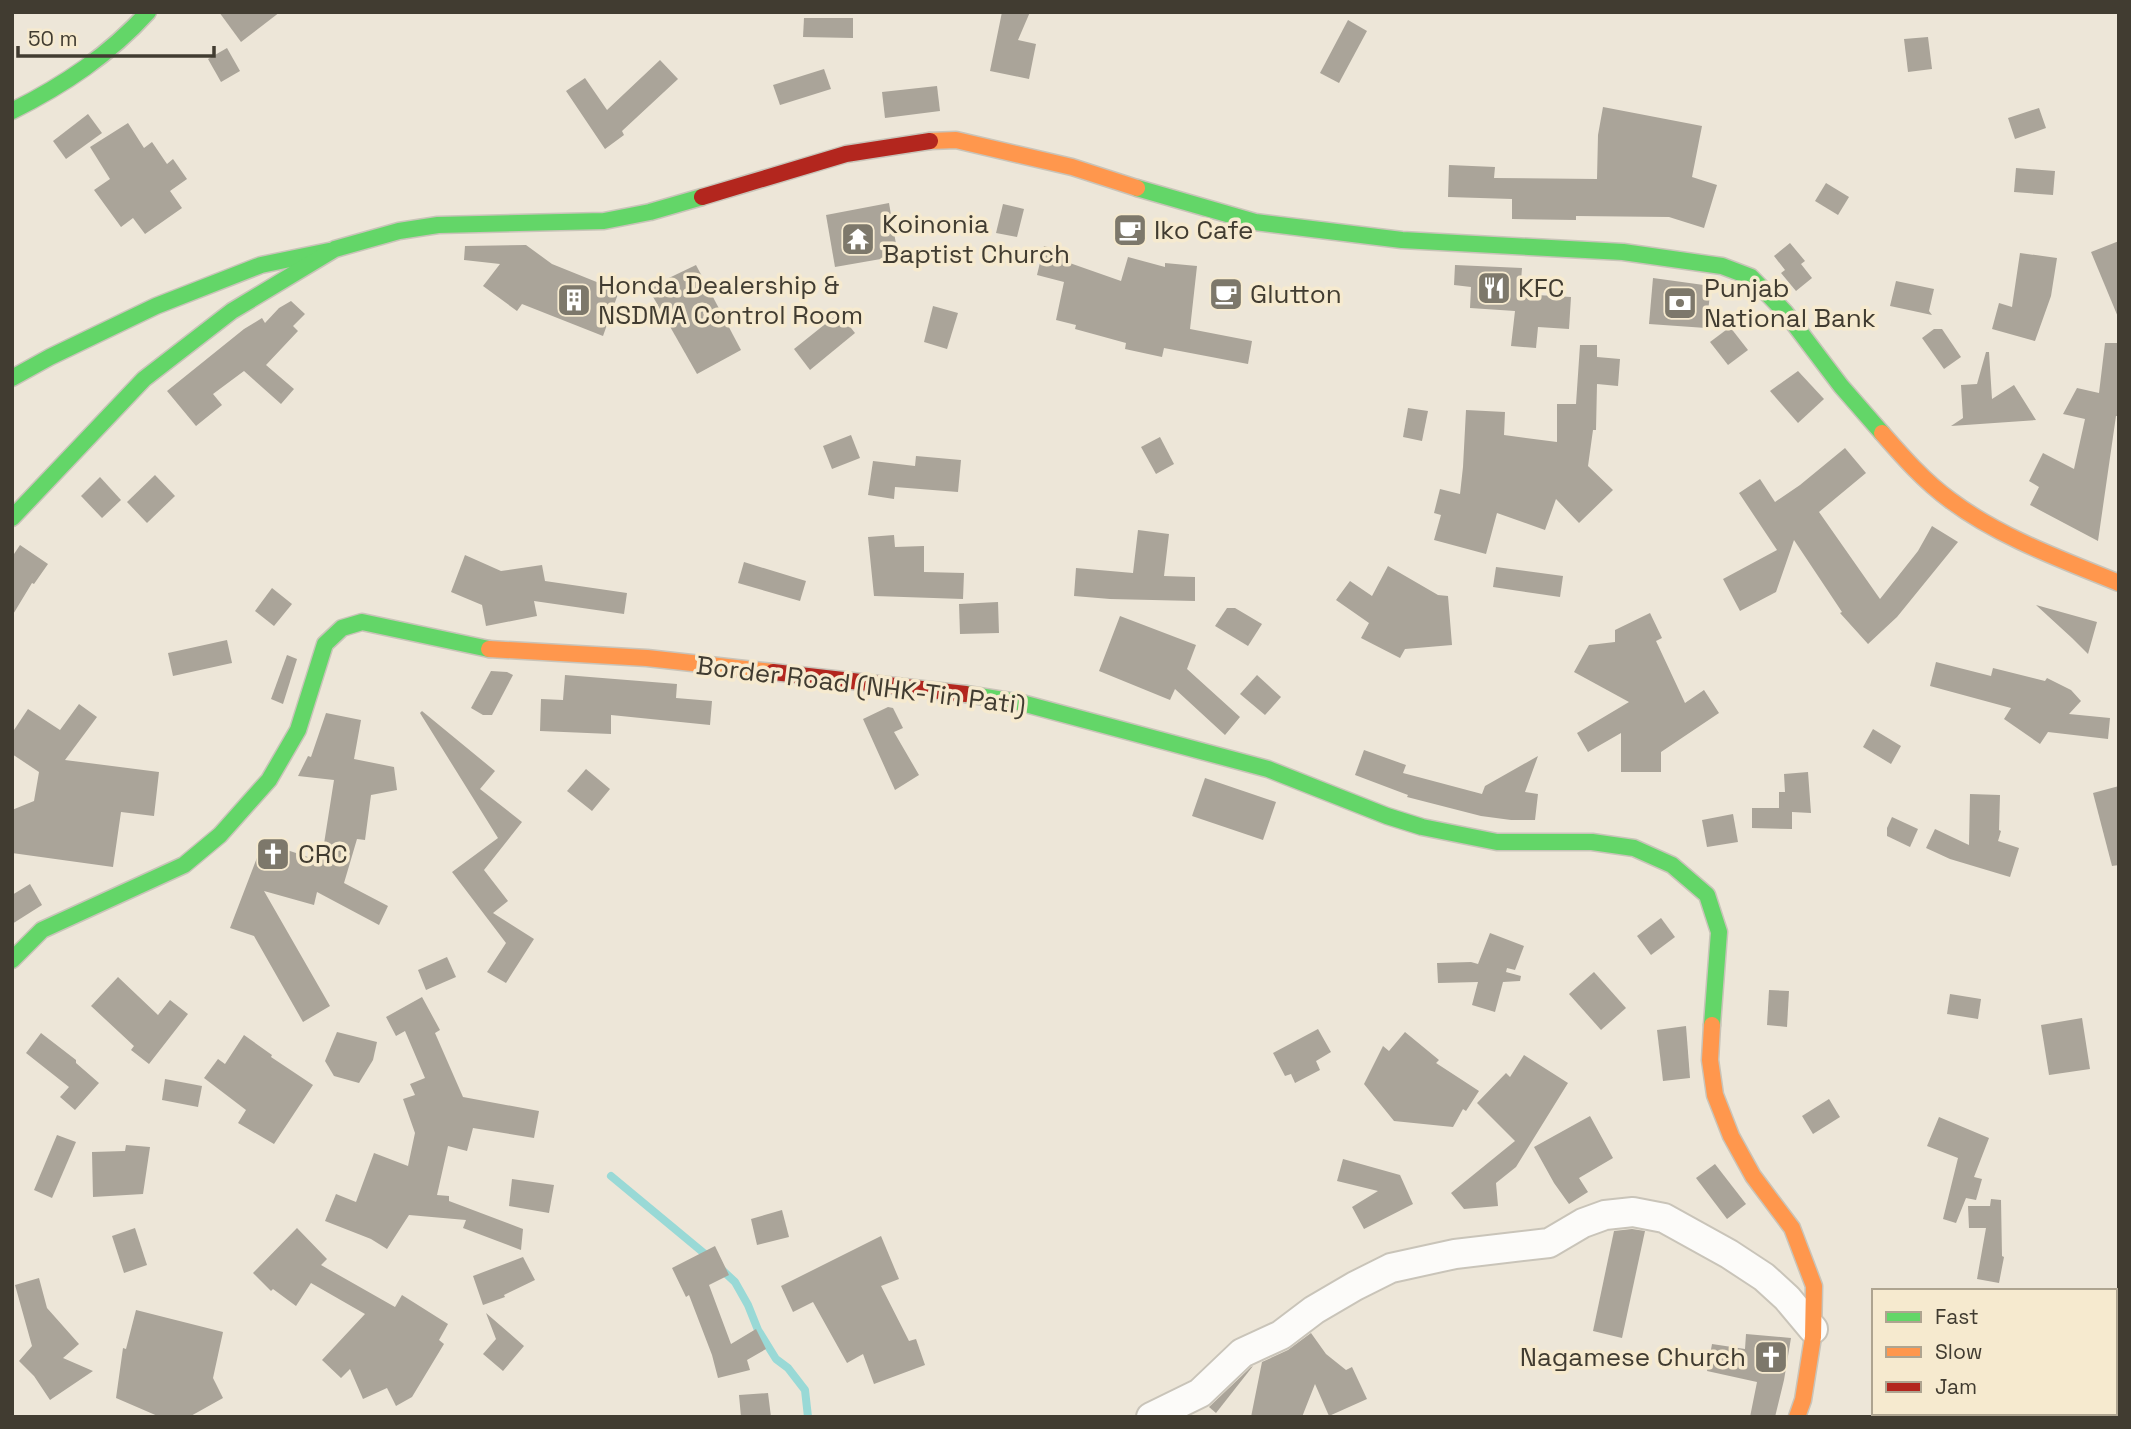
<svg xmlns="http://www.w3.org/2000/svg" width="2131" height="1429" font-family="'Space Grotesk',sans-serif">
	<rect width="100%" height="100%" fill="#ede6d8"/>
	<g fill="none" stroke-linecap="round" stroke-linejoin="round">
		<g stroke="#99d9d6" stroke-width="8">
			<polyline points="611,1176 711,1259"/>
			<polyline points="720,1268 735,1282 748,1305 758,1330 776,1359 788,1368 805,1390 808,1417"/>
		</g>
	</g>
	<g fill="#aaa499">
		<polygon points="219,12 280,12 241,42"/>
		<polygon points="1002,12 1030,12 1018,40 1036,44 1029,79 990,71"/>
		<polygon points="804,18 853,18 853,38 803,37"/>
		<polygon points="1348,20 1367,31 1339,83 1320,73"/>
		<polygon points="1928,37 1932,69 1908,72 1904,39"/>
		<polygon points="227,48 240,71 221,82 208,59"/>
		<polygon points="660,60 678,79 622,131 624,135 605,149 566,91 585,78 607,110"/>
		<polygon points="824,69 831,89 780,105 773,85"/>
		<polygon points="937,86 940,111 885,118 882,92"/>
		<polygon points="1603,107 1702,126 1692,177 1717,185 1704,228 1669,217 1576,216 1576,220 1512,219 1512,199 1448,197 1449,165 1495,167 1494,178 1597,179 1598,135"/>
		<polygon points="2039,108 2046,128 2015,139 2008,118"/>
		<polygon points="88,114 102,133 66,159 53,141"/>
		<polygon points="128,123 144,148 152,142 167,164 173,159 187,179 170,191 182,208 145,234 133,218 121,227 94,190 110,179 90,147"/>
		<polygon points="2016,168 2055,171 2053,195 2014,192"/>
		<polygon points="1826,183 1849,197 1838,215 1815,201"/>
		<polygon points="889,203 898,256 835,267 826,215"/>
		<polygon points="1003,204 1024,209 1017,237 996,233"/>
		<polygon points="2119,241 2119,317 2118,317 2091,252"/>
		<polygon points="1790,243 1805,261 1801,264 1812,278 1796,291 1781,273 1785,270 1774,256"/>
		<polygon points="526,245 552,264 619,291 603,336 522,304 517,311 483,286 500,264 464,260 465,246"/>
		<polygon points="1044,246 1066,252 1064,261 1121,281 1128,257 1165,267 1165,263 1197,266 1190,329 1252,341 1248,364 1164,348 1162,357 1125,349 1126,343 1075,329 1076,325 1056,320 1064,282 1037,275"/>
		<polygon points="2020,253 2057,258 2051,296 2035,341 1992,329 1999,303 2012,307"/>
		<polygon points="696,265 741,350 697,374 648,288"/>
		<polygon points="1455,265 1522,268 1520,294 1571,297 1569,329 1538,327 1536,348 1511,346 1515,311 1470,308 1471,287 1454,285"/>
		<polygon points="1653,278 1711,286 1706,328 1649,324"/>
		<polygon points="1896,281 1934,289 1929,311 1932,315 1890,306"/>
		<polygon points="291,301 305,314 293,326 298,331 266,365 294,389 281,404 244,371 213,394 222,405 196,426 167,391 244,329 262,318 265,323 279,308"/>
		<polygon points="933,306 958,313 947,349 924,342"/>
		<polygon points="839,313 855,333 810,370 794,349"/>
		<polygon points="1730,327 1748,350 1728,365 1710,342"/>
		<polygon points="1934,329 1942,329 1961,357 1944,369 1922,338"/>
		<polygon points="2105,343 2119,343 2119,416 2116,416 2098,541 2030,505 2039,487 2029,481 2043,453 2074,469 2085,419 2063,414 2077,388 2099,393"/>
		<polygon points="1580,345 1597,345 1597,357 1620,359 1618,386 1597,384 1596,430 1593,430 1588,466 1613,490 1579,523 1556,499 1545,530 1497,513 1486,554 1434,540 1441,515 1434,513 1440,489 1460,494 1463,467 1466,410 1505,412 1504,435 1557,442 1557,404 1576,404"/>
		<polygon points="1986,352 1989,352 1992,399 2014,385 2036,420 1951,426 1963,418 1961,385 1977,384"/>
		<polygon points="1798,371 1824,399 1798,423 1770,391"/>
		<polygon points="1408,408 1428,411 1422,441 1403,437"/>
		<polygon points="851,435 860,458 832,469 823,446"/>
		<polygon points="1160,437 1174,464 1156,474 1141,447"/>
		<polygon points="1845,448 1866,473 1819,512 1880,599 1918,551 1932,526 1958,542 1897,617 1868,644 1840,613 1842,612 1794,540 1776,592 1740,611 1723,579 1777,550 1739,493 1760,479 1775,502 1800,485"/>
		<polygon points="916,456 961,460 958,492 895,487 894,499 868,495 873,461 915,466"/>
		<polygon points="155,475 175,496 147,523 127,502"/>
		<polygon points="100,477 121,500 102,518 81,496"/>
		<polygon points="1138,530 1169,534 1164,576 1195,577 1195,601 1110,599 1074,596 1076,568 1133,573"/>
		<polygon points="894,535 895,547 924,546 924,572 964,573 963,599 874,596 868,537"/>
		<polygon points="20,545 48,564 34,584 32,583 12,616 12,557"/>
		<polygon points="465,555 501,571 542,565 545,581 627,593 624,614 534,601 537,616 486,626 482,605 451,592"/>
		<polygon points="744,562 806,581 800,601 738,583"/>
		<polygon points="1388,566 1438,595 1448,596 1452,645 1405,649 1400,658 1361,638 1369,623 1336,600 1350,581 1372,596"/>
		<polygon points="1496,567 1563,576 1560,597 1493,587"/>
		<polygon points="272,588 292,604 274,626 255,611"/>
		<polygon points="998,602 999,633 960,634 959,604"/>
		<polygon points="2036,605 2097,622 2088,654 2072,638"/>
		<polygon points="1227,608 1235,608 1262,624 1248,646 1215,626"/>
		<polygon points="1650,613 1662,638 1656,641 1685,703 1704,690 1719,713 1661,752 1661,772 1621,772 1621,733 1588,752 1577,733 1629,702 1574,672 1589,645 1615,642 1615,630"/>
		<polygon points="1120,616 1196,645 1187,669 1240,717 1225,735 1175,689 1170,700 1099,671"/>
		<polygon points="227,640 232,663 173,676 168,653"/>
		<polygon points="287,655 297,659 283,704 271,699"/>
		<polygon points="1936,662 1991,676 1993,668 2045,681 2047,678 2071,690 2081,701 2069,714 2110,718 2108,739 2048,732 2040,744 2004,719 2011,708 1930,686"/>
		<polygon points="491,671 507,672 513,675 492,715 483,715 471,708"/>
		<polygon points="565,675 677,684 676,698 712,701 710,725 611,715 611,734 540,731 541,699 563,700"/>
		<polygon points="1257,675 1281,697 1265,715 1240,694"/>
		<polygon points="79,704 97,717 65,760 159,772 154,816 121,812 113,867 12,853 12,810 34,801 39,772 12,754 12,733 28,709 60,730"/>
		<polygon points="888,707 893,708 903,728 894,732 919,775 895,790 863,719"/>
		<polygon points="422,711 495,771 480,789 522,822 484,870 508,901 493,913 534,939 506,983 487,972 506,943 452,872 498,838 420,713"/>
		<polygon points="326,713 361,720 354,759 394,767 397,790 371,795 365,840 357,839 344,883 388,906 379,925 317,892 314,905 264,891 330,1006 303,1022 254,936 230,928 263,842 311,858 314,847 323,850 334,780 298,776 308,756 311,757"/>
		<polygon points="1873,729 1901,746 1891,764 1863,747"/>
		<polygon points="1364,750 1406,765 1403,773 1482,794 1485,786 1538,756 1525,792 1538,794 1535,820 1511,820 1481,816 1407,797 1408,795 1355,775"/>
		<polygon points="586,769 610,789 592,811 567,791"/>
		<polygon points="1808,772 1811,813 1792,812 1792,829 1752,828 1752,808 1779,808 1779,792 1785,792 1784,774"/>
		<polygon points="1205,778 1276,802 1263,840 1192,816"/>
		<polygon points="2119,786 2119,865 2112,866 2093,793"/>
		<polygon points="1970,794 2000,795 1999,830 2001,831 1998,841 2019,848 2010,877 1950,859 1926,848 1935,829 1969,845"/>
		<polygon points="1733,814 1738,842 1707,847 1702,820"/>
		<polygon points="1892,817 1918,829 1910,847 1887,836 1887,828"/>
		<polygon points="30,884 42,905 12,924 12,895"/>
		<polygon points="1661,918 1675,937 1651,955 1637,936"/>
		<polygon points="1490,933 1524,946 1515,970 1507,968 1506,972 1521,976 1520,981 1503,982 1495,1012 1472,1005 1478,982 1438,983 1437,963 1471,962 1478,964"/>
		<polygon points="447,957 456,977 426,990 418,970"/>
		<polygon points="1594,972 1626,1008 1601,1030 1569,994"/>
		<polygon points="118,977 158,1015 170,1000 188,1014 149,1064 131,1050 134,1046 91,1006"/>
		<polygon points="1769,990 1789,991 1787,1027 1767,1025"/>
		<polygon points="1950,994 1981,999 1978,1019 1947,1014"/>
		<polygon points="422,997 440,1030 435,1033 463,1097 539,1111 534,1138 473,1128 467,1151 448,1146 437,1195 449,1196 449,1201 523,1229 521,1250 463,1228 466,1220 409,1215 387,1249 371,1239 325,1221 336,1194 356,1202 374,1153 408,1166 415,1133 403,1099 415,1095 410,1084 425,1078 405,1031 396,1036 386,1017"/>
		<polygon points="2082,1018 2090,1069 2049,1075 2041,1025"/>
		<polygon points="1686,1026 1690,1078 1663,1081 1657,1030"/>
		<polygon points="1318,1029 1331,1052 1316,1061 1320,1070 1295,1083 1291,1074 1285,1076 1273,1053"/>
		<polygon points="337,1032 377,1042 373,1060 359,1083 334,1076 325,1061"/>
		<polygon points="1405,1032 1439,1060 1436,1063 1479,1091 1466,1111 1463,1109 1453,1127 1394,1121 1364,1084 1383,1046 1389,1051"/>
		<polygon points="41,1033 76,1060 76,1063 99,1083 75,1110 60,1097 69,1087 26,1053"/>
		<polygon points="244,1035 272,1055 271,1057 313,1085 274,1144 238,1123 246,1110 204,1078 218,1059 225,1064"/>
		<polygon points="1524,1055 1568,1083 1516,1167 1496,1183 1498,1206 1464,1209 1451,1193 1515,1141 1477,1103 1506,1073 1510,1077"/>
		<polygon points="165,1079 202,1086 198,1107 162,1100"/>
		<polygon points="1829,1099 1840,1117 1813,1134 1802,1116"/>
		<polygon points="1590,1116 1613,1158 1579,1178 1588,1192 1569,1204 1554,1183 1534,1147"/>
		<polygon points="1939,1117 1989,1138 1974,1177 1982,1179 1976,1200 1966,1198 1956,1223 1943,1219 1958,1158 1927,1146"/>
		<polygon points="57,1135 76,1142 52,1198 34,1190"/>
		<polygon points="126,1145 150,1147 143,1194 93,1197 92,1152 125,1151"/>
		<polygon points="1343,1159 1400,1175 1413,1204 1364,1229 1352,1207 1378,1191 1337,1181"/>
		<polygon points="1715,1164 1746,1204 1727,1219 1696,1178"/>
		<polygon points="512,1179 554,1185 549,1213 509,1206"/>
		<polygon points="1991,1199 2001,1200 2002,1256 2004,1257 1999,1283 1977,1279 1986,1228 1969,1228 1968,1206 1990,1206"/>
		<polygon points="782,1210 789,1237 757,1245 751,1219"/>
		<polygon points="135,1228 147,1265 124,1273 112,1236"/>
		<polygon points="297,1228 327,1259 321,1265 395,1307 402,1295 448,1324 439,1340 444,1344 412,1397 396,1406 387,1388 363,1399 350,1369 341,1378 322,1360 365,1314 311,1283 296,1306 273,1289 271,1291 253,1273"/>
		<polygon points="1632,1229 1645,1231 1622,1338 1593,1331 1614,1231"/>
		<polygon points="881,1236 899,1279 881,1286 909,1341 916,1339 925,1365 874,1384 863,1354 847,1363 813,1302 793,1312 781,1286"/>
		<polygon points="715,1246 729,1275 709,1285 731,1344 756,1329 766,1349 747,1360 750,1370 718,1378 712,1355 689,1295 686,1297 672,1268"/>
		<polygon points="523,1257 535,1280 504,1295 505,1297 483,1305 473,1276"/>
		<polygon points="39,1278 47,1308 79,1344 63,1358 93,1371 50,1400 34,1376 19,1361 32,1346 15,1285"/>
		<polygon points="136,1310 223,1332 213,1378 223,1398 189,1417 160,1417 116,1398 123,1348 126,1349"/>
		<polygon points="486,1313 524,1346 503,1371 483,1354 496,1339"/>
		<polygon points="1311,1333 1326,1354 1346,1370 1352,1367 1367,1399 1329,1416 1315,1384 1302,1417 1251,1417 1262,1362 1288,1350"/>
		<polygon points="1746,1334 1791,1338 1784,1380 1775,1417 1750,1417 1757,1382 1707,1371 1712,1344 1745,1349"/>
		<polygon points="1253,1366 1216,1413 1209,1407 1251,1367"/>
		<polygon points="768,1393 771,1417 741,1417 739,1395"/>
	</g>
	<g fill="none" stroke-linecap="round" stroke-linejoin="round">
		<g stroke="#c9c4b9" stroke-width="32">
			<polyline id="street" points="1151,1417 1200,1393 1242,1353 1281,1335 1314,1310 1355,1286 1391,1268 1455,1254 1549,1243 1583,1223 1605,1215 1633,1212 1664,1218 1729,1254 1764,1277 1787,1298 1813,1329"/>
		</g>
		<g stroke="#c9c4b9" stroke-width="19">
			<g id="fast">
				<path d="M 12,111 C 64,85 109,55 148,12"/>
				<polyline points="1137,188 1255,222 1402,240 1623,252 1722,266 1751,277 1785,312 1841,386 1882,433"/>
				<polyline points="12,378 50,357 156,306 261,265 329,251"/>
				<polyline points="12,518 144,379 232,311 335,249 399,231 438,225 604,221 650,212 702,197"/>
				<polyline points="966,694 1018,702 1268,769 1387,816 1422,827 1497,842 1592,842 1634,848 1672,865 1707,895 1719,932 1712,1025"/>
				<polyline points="12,960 42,930 184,865 220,835 269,780 298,730 325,644 342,628 362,622 489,649"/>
			</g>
		</g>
		<g stroke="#c9c4b9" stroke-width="19">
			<g id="slow">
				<polyline points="930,141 956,140 1072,167 1137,188"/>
				<path d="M 1882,433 C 1903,457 1924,481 1950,500 C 1999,537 2063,560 2119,583"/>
				<polyline points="489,649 647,658 773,672"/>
				<polyline points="1712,1025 1710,1060 1715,1095 1731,1136 1753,1176 1792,1228 1814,1286 1813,1337 1803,1400 1797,1417"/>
			</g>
		</g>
		<g stroke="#c9c4b9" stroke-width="19">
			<g id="jam">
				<polyline points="702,197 846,154 930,141"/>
				<polyline points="773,672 966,694"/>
			</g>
		</g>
		<use href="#street" stroke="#fcfbf9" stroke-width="28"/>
		<use href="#fast" stroke="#63d668" stroke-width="16"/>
		<use href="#slow" stroke="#ff974d" stroke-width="16"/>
		<use href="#jam" stroke="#b3261e" stroke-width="16"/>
	</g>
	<defs>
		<g id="cafe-square" transform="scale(1.75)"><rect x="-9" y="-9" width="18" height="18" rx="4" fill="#7d786b" stroke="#f6eacf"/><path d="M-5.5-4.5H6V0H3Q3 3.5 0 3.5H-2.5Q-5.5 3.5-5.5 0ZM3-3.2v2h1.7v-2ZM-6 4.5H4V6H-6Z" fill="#fff"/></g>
		<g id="temple-square" transform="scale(1.75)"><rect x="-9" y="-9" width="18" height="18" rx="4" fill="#7d786b" stroke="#f6eacf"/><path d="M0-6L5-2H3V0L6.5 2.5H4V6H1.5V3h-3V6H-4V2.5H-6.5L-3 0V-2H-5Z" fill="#fff"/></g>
		<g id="restaurant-square" transform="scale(1.75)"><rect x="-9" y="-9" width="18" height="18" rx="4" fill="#7d786b" stroke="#f6eacf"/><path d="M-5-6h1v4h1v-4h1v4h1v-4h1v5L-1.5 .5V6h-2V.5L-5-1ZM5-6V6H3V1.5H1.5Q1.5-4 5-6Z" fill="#fff"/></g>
		<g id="building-square" transform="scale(1.75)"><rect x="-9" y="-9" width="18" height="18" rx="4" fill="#7d786b" stroke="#f6eacf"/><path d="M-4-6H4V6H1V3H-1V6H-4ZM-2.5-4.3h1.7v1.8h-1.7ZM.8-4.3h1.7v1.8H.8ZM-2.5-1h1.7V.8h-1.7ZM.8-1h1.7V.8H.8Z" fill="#fff"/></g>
		<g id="bank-square" transform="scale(1.75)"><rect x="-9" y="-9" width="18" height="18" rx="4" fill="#7d786b" stroke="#f6eacf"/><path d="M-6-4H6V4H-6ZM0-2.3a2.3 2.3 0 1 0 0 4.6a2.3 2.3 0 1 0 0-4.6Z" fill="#fff"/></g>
		<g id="church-square" transform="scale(1.75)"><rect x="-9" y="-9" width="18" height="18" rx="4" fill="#7d786b" stroke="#f6eacf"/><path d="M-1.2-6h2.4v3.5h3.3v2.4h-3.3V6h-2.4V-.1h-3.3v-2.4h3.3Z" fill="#fff"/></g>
	</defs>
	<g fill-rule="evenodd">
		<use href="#cafe-square" x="1130" y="230"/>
		<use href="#temple-square" x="858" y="239"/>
		<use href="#restaurant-square" x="1494" y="288"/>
		<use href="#cafe-square" x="1226" y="294"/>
		<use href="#building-square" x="574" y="300"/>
		<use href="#bank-square" x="1680" y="303"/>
		<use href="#church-square" x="273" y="854"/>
		<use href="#church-square" x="1771" y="1357"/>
	</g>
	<g text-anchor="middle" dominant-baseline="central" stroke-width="7" stroke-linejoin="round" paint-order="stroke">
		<g font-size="26" fill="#413c31" stroke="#f6eacf" text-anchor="start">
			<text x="882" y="224">Koinonia<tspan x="882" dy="30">Baptist Church</tspan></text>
			<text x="1154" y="230">Iko Cafe</text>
			<text x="598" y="285">Honda Dealership &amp;<tspan x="598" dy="30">NSDMA Control Room</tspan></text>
			<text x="1518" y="288">KFC</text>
			<text x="1704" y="288">Punjab<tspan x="1704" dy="30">National Bank</tspan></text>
			<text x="1250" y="294">Glutton</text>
			<text x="298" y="854">CRC</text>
			<text x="1746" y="1357" text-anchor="end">Nagamese Church</text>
		</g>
		<g font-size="26" fill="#413c31" stroke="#f6eacf">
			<text transform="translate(861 685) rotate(7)">Border Road (NHK-Tin Pati)</text>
		</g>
	</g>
	<rect width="2131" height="1429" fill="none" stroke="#413c31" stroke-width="28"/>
	<rect x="1872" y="1289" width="245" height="126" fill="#f6eacf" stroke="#aea490" stroke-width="2"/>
	<rect x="1886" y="1312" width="35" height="10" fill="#63d668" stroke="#aea490" stroke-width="2"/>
	<text x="1935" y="1324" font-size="21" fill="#413c31">Fast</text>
	<rect x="1886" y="1347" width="35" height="10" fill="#ff974d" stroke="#aea490" stroke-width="2"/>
	<text x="1935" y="1359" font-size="21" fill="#413c31">Slow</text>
	<rect x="1886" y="1382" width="35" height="10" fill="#b3261e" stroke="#aea490" stroke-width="2"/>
	<text x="1935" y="1394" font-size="21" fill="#413c31">Jam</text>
	<path d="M18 46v10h196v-10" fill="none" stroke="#413c31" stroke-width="3.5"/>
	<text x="28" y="46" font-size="21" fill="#413c31" stroke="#f6eacf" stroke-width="5" paint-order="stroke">50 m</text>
</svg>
